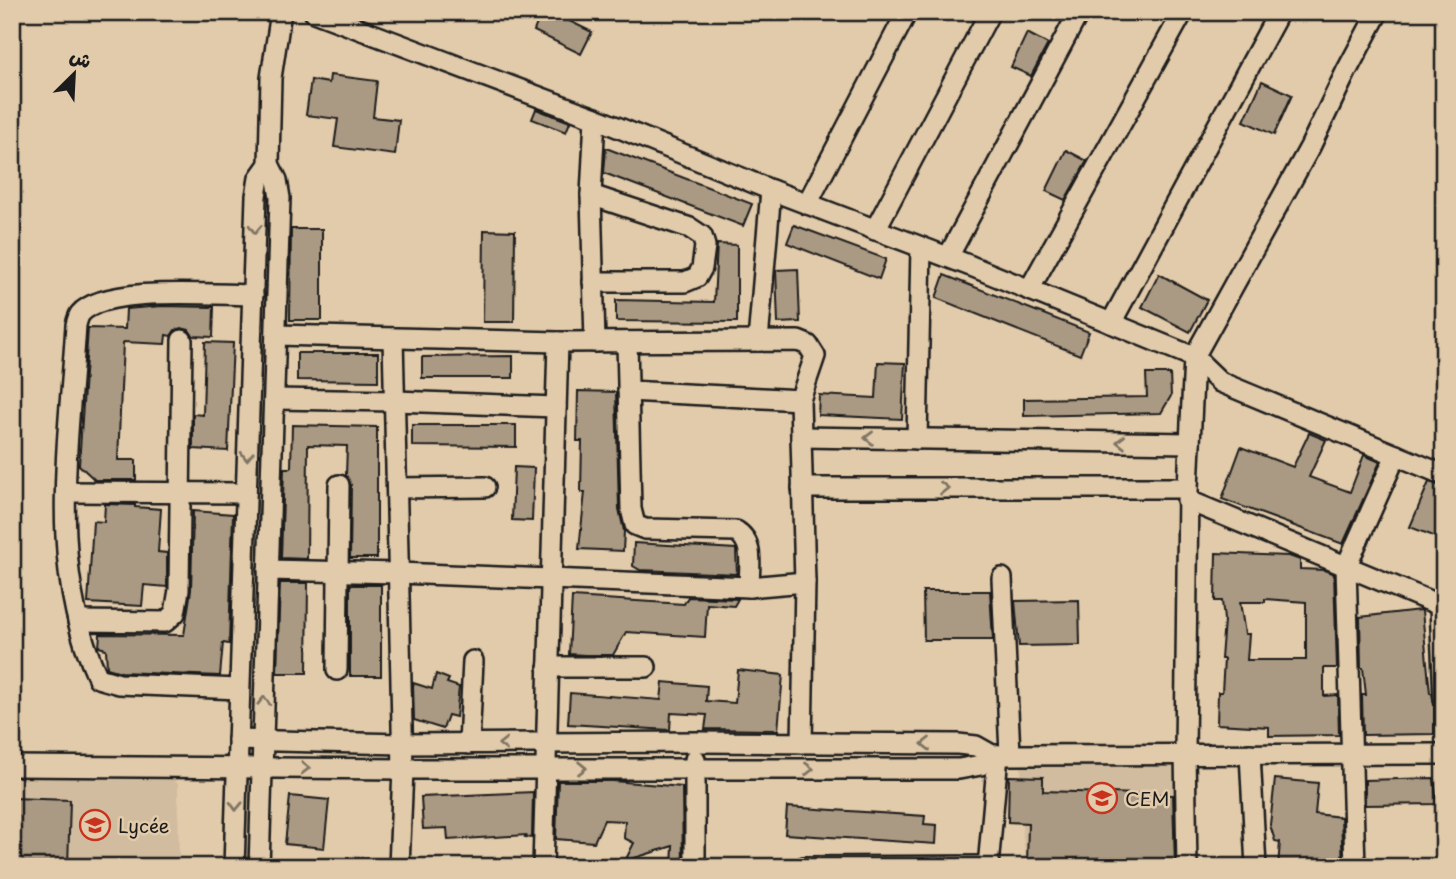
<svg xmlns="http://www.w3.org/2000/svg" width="1456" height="879" font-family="'Playpen Sans','Playpen Sans Arabic',sans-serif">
	<rect width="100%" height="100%" fill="#e2cbab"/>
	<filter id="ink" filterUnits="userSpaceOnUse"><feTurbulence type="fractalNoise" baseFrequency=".0143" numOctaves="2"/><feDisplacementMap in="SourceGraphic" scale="14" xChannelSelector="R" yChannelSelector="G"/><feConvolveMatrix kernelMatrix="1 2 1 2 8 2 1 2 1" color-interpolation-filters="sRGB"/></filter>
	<g filter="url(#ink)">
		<g fill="#d2bc9f">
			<polygon points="1021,760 1182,766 1183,867 1027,867 1022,830"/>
			<polygon points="161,767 178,784 179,867 12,867 12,768"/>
		</g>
		<g fill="#ab9a83" stroke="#1c1c1c" stroke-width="2" fill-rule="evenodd">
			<polygon points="514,12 551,12 592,32 581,54 534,31 537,23"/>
			<polygon points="1027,33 1048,44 1031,76 1011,67"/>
			<polygon points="330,75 377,81 373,117 399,120 395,155 334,147 338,119 306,115 311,80 329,83"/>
			<polygon points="1262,81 1292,95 1274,135 1244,121"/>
			<polygon points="536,109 570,122 566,132 532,119"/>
			<polygon points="606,148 752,204 743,226 604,173"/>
			<polygon points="1066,150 1087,161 1065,200 1046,191"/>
			<polygon points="794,225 886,259 879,279 787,243"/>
			<polygon points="291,229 322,229 322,320 290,320"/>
			<polygon points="484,230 515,231 514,322 483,322"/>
			<polygon points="717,244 737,245 737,322 616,321 616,300 714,302"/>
			<polygon points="798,269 800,322 778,323 776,270"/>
			<polygon points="1159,274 1207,300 1190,332 1142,307"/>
			<polygon points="944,275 1089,332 1080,355 936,298"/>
			<polygon points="162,306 214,307 213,337 193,336 189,330 181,328 175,330 171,336 166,335 165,344 123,342 118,460 136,460 136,480 95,480 79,465 88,328 125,329 126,309"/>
			<polygon points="205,342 233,343 228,451 193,449 193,414 203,415"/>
			<polygon points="297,353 378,353 378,381 297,380"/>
			<polygon points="513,356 513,378 422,378 422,357"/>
			<polygon points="878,362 905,363 902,419 818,415 819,395 876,398"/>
			<polygon points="1146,374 1170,374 1171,396 1161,413 1024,416 1024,399 1147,397"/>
			<polygon points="578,391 616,392 619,509 624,531 623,551 579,549 585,492 581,492 582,441 577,441"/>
			<polygon points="292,425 377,427 377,558 350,558 351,485 346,475 347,446 308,445 307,559 281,558 284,468 291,468"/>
			<polygon points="412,425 516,425 516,447 412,446"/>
			<polygon points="1309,433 1326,440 1309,477 1350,492 1364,455 1380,462 1343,544 1222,499 1241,447 1293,467"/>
			<polygon points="514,467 534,468 532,521 512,520"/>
			<polygon points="1429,482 1444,487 1444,540 1410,527"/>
			<polygon points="105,504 135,505 135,507 161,509 158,552 167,553 167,587 144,585 142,606 88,603 93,521 104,522"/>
			<polygon points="193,511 233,514 229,644 223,643 220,676 121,672 107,668 106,649 99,647 100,634 184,635 191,590"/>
			<polygon points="634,543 736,549 737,574 640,570 633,566"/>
			<path d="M 1216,553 L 1289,556 L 1300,560 L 1300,569 L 1324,570 L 1334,574 L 1337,668 L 1324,668 L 1324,696 L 1338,695 L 1339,735 L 1269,736 L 1269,727 L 1217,724 L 1218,692 L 1222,692 L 1224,659 L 1221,659 L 1224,620 L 1222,601 L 1215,601 ZM 1265,599 L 1306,602 L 1306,660 L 1247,660 L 1249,634 L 1245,634 L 1240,602 L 1265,602 Z"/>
			<polygon points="280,583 308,583 307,673 277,673"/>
			<rect x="350" y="585" width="31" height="91"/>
			<polygon points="923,591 990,591 993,640 924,640"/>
			<polygon points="572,597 684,604 688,597 738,599 734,606 707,604 705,637 626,632 613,655 585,655 569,654"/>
			<polygon points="1079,600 1080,645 1019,646 1015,601"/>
			<polygon points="1420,610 1422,611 1430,693 1432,693 1434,705 1434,734 1363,735 1362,695 1366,695 1363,668 1361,668 1360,617"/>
			<polygon points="738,670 783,675 778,730 705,729 707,715 671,713 670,730 568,724 570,693 661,700 663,682 707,686 706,701 735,703"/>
			<polygon points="436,674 449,679 447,683 459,687 456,717 448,715 443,729 414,720 413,683 432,689"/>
			<polygon points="1009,776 1043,777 1043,791 1173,795 1175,867 1027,867 1028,823 1008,822"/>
			<polygon points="1434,778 1437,804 1365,805 1365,780"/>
			<polygon points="1275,779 1318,783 1315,814 1341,817 1343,867 1278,867 1280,842 1275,841 1270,825"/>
			<polygon points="558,781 613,781 682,787 683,867 672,867 673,846 625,861 634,843 624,838 625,821 604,820 594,842 556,839"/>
			<polygon points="533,792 532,838 525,837 526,835 448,840 447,828 423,829 421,797"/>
			<polygon points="290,796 329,800 324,848 285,844"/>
			<polygon points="12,798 70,800 68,867 12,867"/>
			<polygon points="787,807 925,816 924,824 937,825 936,844 785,834"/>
		</g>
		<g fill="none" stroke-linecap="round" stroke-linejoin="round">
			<g stroke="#1c1c1c" stroke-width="24">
				<g id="minor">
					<polyline points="314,12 595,118 771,190 971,266 1111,323 1194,357 1220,382 1444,475"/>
					<polyline points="595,118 591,195 595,342"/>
					<polyline points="591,195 690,228 702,236 705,246 702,268 697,277 685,282 593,282"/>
					<polyline points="807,204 907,12"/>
					<polyline points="875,230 990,12"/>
					<polyline points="948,257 1079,12"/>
					<polyline points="1029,290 1183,12"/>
					<polyline points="1111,323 1279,12"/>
					<polyline points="276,335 558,342 798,341 808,345 815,356 800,400 805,582 802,743"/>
					<polyline points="393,338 403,769 399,867"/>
					<polyline points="758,341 771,190"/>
					<path d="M 627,342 L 631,509 L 635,525 L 645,529 L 736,531 C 755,542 749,568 749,587"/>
					<polyline points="628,391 800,400"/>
					<polyline points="274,399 395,401 556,407"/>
					<polyline points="801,437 1190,443"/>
					<polyline points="917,439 921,247"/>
					<polyline points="397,488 485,487"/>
					<polyline points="802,488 1188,488"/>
					<polyline points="66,492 246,493"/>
					<polyline points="1187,500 1444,607"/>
					<polyline points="268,570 398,573 749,587 805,582"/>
					<polyline points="1002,578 1010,754"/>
					<polyline points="1444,597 1440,606 1444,698"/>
					<polyline points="78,621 165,622 175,613 179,590 182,340"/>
					<polyline points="548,667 646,667"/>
					<polyline points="337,670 339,485"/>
					<path d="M 239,689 L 119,684 L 98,678 C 47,569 69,441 76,325 C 77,321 78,317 80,314 C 104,285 215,295 253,295"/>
					<polyline points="238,740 402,744 696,742 958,744 976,746 992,755 998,755 1444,754"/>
					<polyline points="469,744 473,661"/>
					<polyline points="1250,754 1256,867"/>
					<polyline points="12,766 403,769 959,769 981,765 992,755"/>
					<polyline points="234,867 256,196 259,178 269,164"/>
					<polyline points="259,867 280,198 277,180 269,164 271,78 281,12"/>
					<polyline points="543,867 558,342"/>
					<polyline points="695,867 695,759"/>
					<polyline points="804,867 988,866"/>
					<polyline points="988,867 998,755"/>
					<polyline points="1187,867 1185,753 1188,488 1194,357 1310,147 1346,72 1378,12"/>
					<polyline points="1355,867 1346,567 1396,455"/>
				</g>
			</g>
			<use href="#minor" stroke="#e2cbab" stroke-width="19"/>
		</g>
		<defs><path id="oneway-chevron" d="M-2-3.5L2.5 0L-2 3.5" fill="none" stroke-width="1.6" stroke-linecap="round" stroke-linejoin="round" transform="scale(1.75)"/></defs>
		<g stroke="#7f7464">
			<use href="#oneway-chevron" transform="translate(255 229) rotate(92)"/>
			<use href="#oneway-chevron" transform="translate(869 438) rotate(-179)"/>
			<use href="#oneway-chevron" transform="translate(1121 442) rotate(-179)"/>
			<use href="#oneway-chevron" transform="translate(247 456) rotate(92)"/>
			<use href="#oneway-chevron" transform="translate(944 488)"/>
			<use href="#oneway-chevron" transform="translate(264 701) rotate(-88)"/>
			<use href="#oneway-chevron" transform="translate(503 744) rotate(180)"/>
			<use href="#oneway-chevron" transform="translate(926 744) rotate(-180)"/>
			<use href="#oneway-chevron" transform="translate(305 768) rotate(1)"/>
			<use href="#oneway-chevron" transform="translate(582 768) rotate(1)"/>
			<use href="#oneway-chevron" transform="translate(809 769)"/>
			<use href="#oneway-chevron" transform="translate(236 806) rotate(92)"/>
		</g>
	</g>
	<defs>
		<g id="school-ring" transform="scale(1.575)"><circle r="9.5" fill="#e2cbab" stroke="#c8321e" stroke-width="1.5"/><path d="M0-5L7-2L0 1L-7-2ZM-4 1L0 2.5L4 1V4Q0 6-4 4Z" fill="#c8321e"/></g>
	</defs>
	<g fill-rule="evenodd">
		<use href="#school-ring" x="1102" y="798"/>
		<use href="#school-ring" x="95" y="825"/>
	</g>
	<g text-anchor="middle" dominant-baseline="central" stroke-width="5" stroke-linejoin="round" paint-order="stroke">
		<g font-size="19" fill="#1c1c1c" stroke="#e2cbab" text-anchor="start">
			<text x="1125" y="798">CEM</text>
			<text x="118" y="825">Lycée</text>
		</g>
	</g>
	<rect width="1456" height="879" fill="none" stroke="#e2cbab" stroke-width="42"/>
	<rect x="21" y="21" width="1414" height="837" fill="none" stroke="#1c1c1c" stroke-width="2.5" filter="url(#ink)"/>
	<g transform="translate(74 74) rotate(24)" stroke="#e2cbab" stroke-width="5" paint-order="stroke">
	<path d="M0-5L12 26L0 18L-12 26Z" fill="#1c1c1c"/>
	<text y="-10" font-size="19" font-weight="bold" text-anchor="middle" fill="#1c1c1c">ش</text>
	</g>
</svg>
